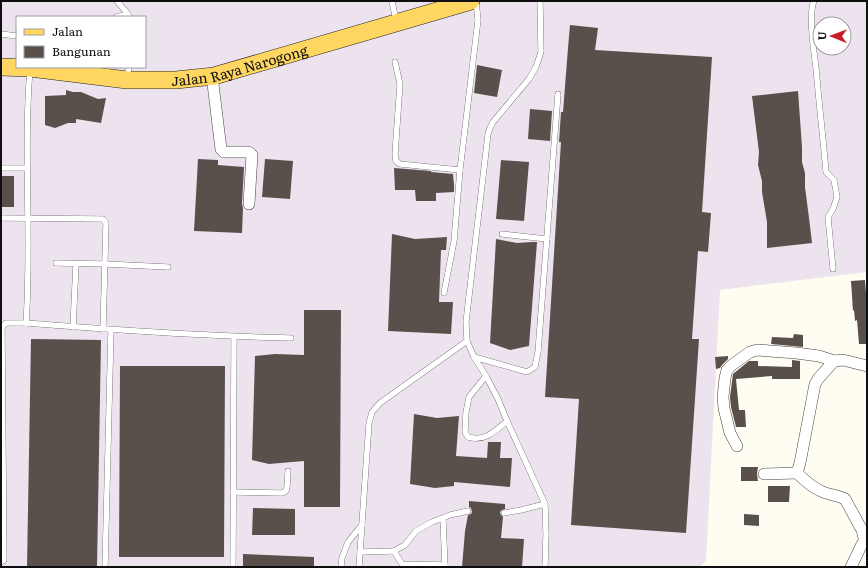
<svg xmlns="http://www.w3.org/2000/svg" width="868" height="568" font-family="Literata,serif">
	<rect width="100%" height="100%" fill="#fffcf2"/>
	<path fill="#ede3ee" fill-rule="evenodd" d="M 1,1 L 867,1 L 867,272 L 720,290 L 706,561 L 700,567 L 1,567 ZM 17,17 L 145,17 L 145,67 L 17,67 ZM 820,24 L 844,24 L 844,48 L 820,48 Z"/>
	<g fill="#59504b">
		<polygon points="570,25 598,28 595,50 712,57 702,212 711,213 708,252 698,251 692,339 699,339 686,533 571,525 579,399 545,397 561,142 559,142 561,112 563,112 568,48"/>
		<polygon points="477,65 502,70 497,97 474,93"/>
		<polygon points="66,90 73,92 81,92 98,99 106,98 101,123 76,119 76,123 68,123 55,128 45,125 45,96 66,95"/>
		<polygon points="798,91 802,147 802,162 805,173 805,187 809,218 812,243 767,248 767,222 762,192 762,181 758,165 759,152 752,96"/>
		<polygon points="530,109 552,111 550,141 528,139"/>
		<polygon points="198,159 218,160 218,165 244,167 242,204 243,208 242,233 194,231"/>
		<polygon points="265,159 293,161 290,199 262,197"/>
		<polygon points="501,160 529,162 524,221 496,219"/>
		<polygon points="394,168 431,171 431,172 453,174 454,185 454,192 436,193 436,201 416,201 415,190 395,190"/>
		<rect x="1" y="176" width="13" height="31"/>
		<polygon points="392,234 415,239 447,237 446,250 441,250 439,302 453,302 451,334 388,331"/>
		<polygon points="496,239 517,243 532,242 537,242 529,346 510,350 490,343"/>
		<polygon points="865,280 867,306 867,344 859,344 857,320 855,321 854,310 853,311 851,281"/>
		<polygon points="304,310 341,310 340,507 304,507 304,461 269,464 252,460 255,356 275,354 304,355"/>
		<polygon points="794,334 803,335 803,347 771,344 772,337 793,338"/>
		<polygon points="31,339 101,340 97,567 27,567"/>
		<polygon points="728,356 728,359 722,365 720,368 716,369 715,357"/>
		<polygon points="792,360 800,361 800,379 772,379 772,376 736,379 739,410 745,410 746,427 736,427 731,407 730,397 733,374 749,361 758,361 758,366 792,367"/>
		<polygon points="120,366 225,366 224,557 119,557"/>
		<polygon points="414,414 437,418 459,416 456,456 487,458 488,442 501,442 500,458 512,458 510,487 454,482 454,486 435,488 410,484"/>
		<polygon points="741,467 758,467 757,474 758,481 741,481"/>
		<polygon points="768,486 790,486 789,502 768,502"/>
		<polygon points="469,501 505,504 505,509 502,510 500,512 501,515 503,517 501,538 524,539 522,567 462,567 465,531 468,515 471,514 472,512 471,508 469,507"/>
		<polygon points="253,508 295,509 295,535 252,535"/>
		<polygon points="744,514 759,515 759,526 744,525"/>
		<polygon points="243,554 314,557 314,567 243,567"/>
	</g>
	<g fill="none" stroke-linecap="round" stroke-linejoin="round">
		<g stroke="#424242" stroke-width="6">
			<g id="service">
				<polyline points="117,1 128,14 129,17"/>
				<polyline points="392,1 396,21"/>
				<path d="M 814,1 C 808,15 814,52 816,68 C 819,103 823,137 826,172 L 834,180 L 837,197 L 833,209 L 828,217 L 833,269"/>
				<polyline points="116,17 128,14"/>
				<polyline points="1,34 17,36"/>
				<polyline points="395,62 400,84 395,154 396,161 400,164 460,170"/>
				<polyline points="127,78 129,67"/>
				<polyline points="1,168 27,168"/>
				<polyline points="1,218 103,219 106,223 103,329"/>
				<polyline points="502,234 547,239"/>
				<polyline points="56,263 105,264 168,267"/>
				<polyline points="444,293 454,241 460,170 478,20 476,1"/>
				<path d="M 26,323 C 114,330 202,336 291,338"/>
				<polyline points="73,327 76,264"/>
				<polyline points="467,341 474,357 486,376 498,399 507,421 545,504 546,534 545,567"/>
				<polyline points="474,357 527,372 535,367 538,352 558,94"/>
				<path d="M 486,376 L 469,397 L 466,412 L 465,432 L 468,437 C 485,442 495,431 507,421"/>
				<polyline points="233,492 282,493 286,491 287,487 288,471"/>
				<polyline points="504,513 521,510 545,504"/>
				<polyline points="443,519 445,567"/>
				<polyline points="394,551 402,564 445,565"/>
				<polyline points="360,552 394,551 405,545 416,531 432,522 450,515 468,511"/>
				<path d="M 1,562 L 4,560 L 2,329 L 3,326 L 6,323 L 26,323 C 32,239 23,154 30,69"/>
				<polyline points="105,567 111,330"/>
				<polyline points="233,567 234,337"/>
				<polyline points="341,567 342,558 348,542 362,525"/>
				<polyline points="359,567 369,423 372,412 380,403 467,341 466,322 488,134 490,128 493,122 529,79 536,67 541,52 540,1"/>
			</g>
		</g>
		<g stroke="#424242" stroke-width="12">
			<g id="minor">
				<polyline points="214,76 213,84 221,149 224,152 248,152 250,153 252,155 249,204"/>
				<path d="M 834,361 L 818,379 L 815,384 L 800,463 L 797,473 C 804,480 813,488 823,492 C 830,495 838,495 845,499 L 862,530 L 865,542"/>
				<polyline points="737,446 730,433 724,408 723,397 725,378 727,370 732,365 750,352 757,350 796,353 819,356 834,361 843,360 867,366"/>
				<polyline points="764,474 797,473"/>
				<polyline points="851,567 862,544 867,542"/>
			</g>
		</g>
		<g stroke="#202020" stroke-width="18">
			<g id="primary">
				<path id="s1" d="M 1,67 L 30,68 L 127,80 L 176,80 L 214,76 L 471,1"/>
			</g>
		</g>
		<use href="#service" stroke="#fff" stroke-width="5.5"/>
		<use href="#minor" stroke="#fff" stroke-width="11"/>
		<use href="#primary" stroke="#ffd662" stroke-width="17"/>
	</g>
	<g text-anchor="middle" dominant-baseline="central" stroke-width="4" stroke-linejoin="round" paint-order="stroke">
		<g font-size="14" fill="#0f0f0f" stroke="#fff">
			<text stroke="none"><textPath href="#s1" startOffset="241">Jalan Raya Narogong</textPath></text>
		</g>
	</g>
	<rect width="868" height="568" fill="none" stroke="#0f0f0f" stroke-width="4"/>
	<rect x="16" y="16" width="130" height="52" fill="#ffffff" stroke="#9f9f9f"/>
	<rect x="24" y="29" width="20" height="6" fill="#ffd662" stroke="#9f9f9f"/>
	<text x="52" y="36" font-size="12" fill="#0f0f0f">Jalan</text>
	<rect x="24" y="46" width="20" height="12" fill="#59504b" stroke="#9f9f9f"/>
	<text x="52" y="56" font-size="12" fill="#0f0f0f">Bangunan</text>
	<g transform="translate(832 36) rotate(271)"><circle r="19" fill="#ffffff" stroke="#9f9f9f"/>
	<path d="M0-3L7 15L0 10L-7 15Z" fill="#c91d29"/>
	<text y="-6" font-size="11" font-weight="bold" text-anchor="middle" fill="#0f0f0f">U</text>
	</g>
</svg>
